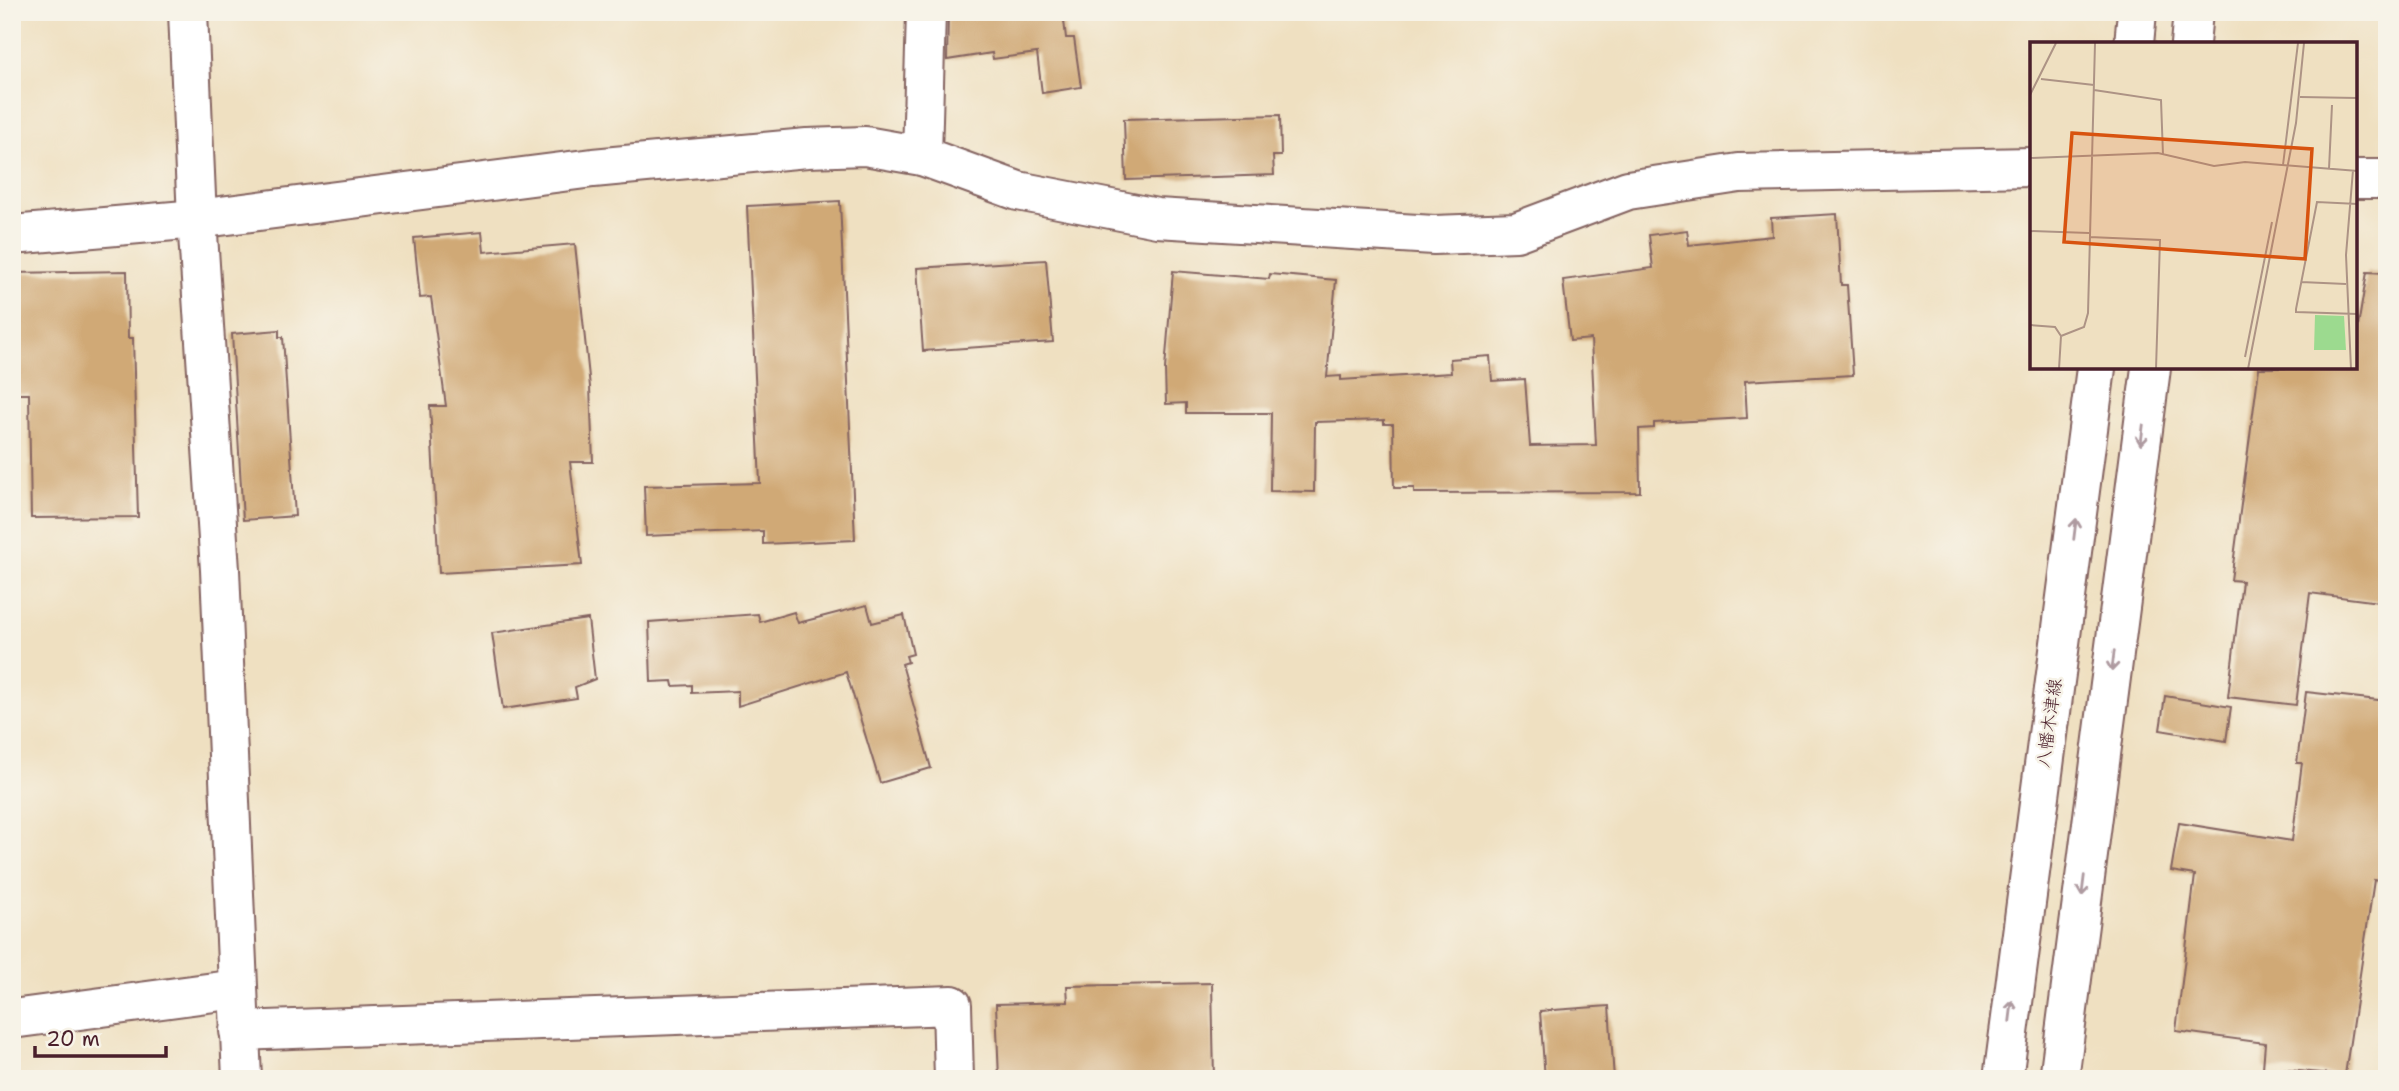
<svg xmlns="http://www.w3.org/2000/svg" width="2399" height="1091" font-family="'Shantell Sans','Klee One',sans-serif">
	<rect width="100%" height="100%" fill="#f7f3e8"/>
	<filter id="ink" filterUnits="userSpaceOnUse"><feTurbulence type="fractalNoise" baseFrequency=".0143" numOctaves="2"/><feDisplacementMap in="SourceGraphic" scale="14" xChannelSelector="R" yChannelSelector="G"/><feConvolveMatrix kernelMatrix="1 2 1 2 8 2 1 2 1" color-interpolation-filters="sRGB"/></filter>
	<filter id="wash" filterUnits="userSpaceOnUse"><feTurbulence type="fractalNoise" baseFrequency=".00686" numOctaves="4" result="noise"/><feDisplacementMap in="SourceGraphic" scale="28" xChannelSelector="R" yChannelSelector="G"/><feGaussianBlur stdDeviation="1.57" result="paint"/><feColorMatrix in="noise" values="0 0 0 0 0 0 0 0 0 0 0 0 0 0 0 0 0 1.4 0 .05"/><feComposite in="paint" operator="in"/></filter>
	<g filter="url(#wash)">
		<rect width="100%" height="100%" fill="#efe0c1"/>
		<g id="blocks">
			<g fill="#d0a976">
				<polygon points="986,12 1063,12 1066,38 1074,38 1081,87 1042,93 1037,53 993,59 992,53 947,60 948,18"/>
				<polygon points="1280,115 1281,156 1273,156 1274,175 1126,180 1124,119"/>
				<polygon points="840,201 855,540 763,544 763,531 646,536 644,486 760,483 747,206"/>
				<polygon points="1837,214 1841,285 1847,285 1853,375 1745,381 1747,418 1654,423 1654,428 1639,429 1640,492 1414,493 1414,488 1394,488 1393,424 1384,424 1384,420 1315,422 1314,492 1270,491 1271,413 1186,413 1186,403 1166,404 1165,369 1173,271 1269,279 1270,274 1336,280 1327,377 1341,376 1341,380 1451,373 1450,359 1490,356 1492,381 1525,379 1530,446 1596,445 1591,339 1570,341 1563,280 1653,268 1649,235 1687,230 1689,245 1772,236 1771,218"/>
				<polygon points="482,232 484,252 575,244 590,387 593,462 570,462 582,565 439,573 430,406 446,406 431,297 420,298 414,238"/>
				<polygon points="1046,260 1053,342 923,351 917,268"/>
				<polygon points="127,271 128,338 133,338 138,517 31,518 29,394 12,394 12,273"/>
				<polygon points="2367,272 2387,273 2387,603 2310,593 2296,705 2228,697 2242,581 2231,580 2259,368 2355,368 2355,345"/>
				<polygon points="279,330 279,337 283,337 295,516 243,520 232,334"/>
				<polygon points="867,605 872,623 904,615 913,654 906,656 908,662 902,664 931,768 880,783 846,672 738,706 738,691 692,693 692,685 673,686 672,681 651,682 649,622 758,614 760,622 794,612 798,623"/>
				<polygon points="588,619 595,679 575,687 577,698 503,709 492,633"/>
				<polygon points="2306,692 2387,701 2387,821 2379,881 2374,880 2345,1075 2263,1068 2265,1043 2176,1031 2195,875 2171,871 2179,823 2292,841 2302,763 2297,763"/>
				<polygon points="2165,696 2231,707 2226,741 2160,730"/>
				<polygon points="1212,983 1214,1079 999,1079 996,1004 1068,1002 1067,986"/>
				<polygon points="1609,1006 1614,1079 1545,1079 1540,1011"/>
			</g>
		</g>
	</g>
	<g filter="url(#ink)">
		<use href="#blocks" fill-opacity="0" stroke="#846360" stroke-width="2"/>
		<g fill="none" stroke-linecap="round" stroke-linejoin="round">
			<g stroke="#846360" stroke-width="42">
				<g id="street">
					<polyline points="188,12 197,219 220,570 242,1079"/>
					<polyline points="922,156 926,12"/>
					<polyline points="12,1019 237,989"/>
				</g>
			</g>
			<g stroke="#846360" stroke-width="42">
				<g id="secondary">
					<polyline points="2355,179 2387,179"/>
					<polyline points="12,235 197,219 593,168 807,148 865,146 922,156 1018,191 1157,218 1434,235 1516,232 1628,190 1739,173 2032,167"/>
					<polyline points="239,1031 952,1005 954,1079"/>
				</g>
			</g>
			<g stroke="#846360" stroke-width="42">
				<g id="primary">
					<polyline points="2134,44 2137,12"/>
					<polyline points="2190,44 2193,12"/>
					<polyline points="2003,1079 2096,368"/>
					<polyline points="2059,1079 2151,368"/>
				</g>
			</g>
			<use href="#street" stroke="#fff" stroke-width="38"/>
			<use href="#secondary" stroke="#fff" stroke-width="38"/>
			<use href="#primary" stroke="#fff" stroke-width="38"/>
		</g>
		<defs><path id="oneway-shaft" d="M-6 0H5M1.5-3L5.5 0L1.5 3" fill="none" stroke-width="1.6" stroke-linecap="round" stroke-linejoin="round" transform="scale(1.75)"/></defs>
		<g stroke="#ae9aa0">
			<use href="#oneway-shaft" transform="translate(2142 435) rotate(97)"/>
			<use href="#oneway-shaft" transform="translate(2075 529) rotate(-83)"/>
			<use href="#oneway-shaft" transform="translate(2113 661) rotate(97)"/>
			<use href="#oneway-shaft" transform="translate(2083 886) rotate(97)"/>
			<use href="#oneway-shaft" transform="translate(2011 1011) rotate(-83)"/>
		</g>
	</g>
	<g text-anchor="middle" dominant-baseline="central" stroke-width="5" stroke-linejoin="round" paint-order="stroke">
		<g font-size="18" fill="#4a1f2b" stroke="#f7f3e8">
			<text transform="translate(2049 723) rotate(-82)">八幡木津線</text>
		</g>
	</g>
	<g transform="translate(2030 42)">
		<rect width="327" height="327" fill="#efe0c1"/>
		<path d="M 285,273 L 314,274 L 316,308 L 284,308 Z" fill="#9cda8f"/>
		<path fill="none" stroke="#ad9385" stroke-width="2" d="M 11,37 L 64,43M 64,48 L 131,58 L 133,113M 0,53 L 26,1M 270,55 L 328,56M 0,116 L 128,111 L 184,124 L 215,120 L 328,129M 253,123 L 268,1M 299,127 L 302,63M 328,162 L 287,160 L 266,267 L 266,270 L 328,272M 0,189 L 59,191M 59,195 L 130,198 L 126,327M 271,240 L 316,242M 0,283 L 25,285 L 31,294M 215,315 L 242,180M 29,327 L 31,294 L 54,285 L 58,271 L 65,1M 218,327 L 266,81 L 274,1M 321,327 L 316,213 L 323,128"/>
		<path fill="#d8530f" fill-opacity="0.15" stroke="#d8530f" stroke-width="3.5" d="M 42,91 L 282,107 L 275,217 L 34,200 Z"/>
		<rect width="327" height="327" fill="none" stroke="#4a1f2b" stroke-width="3.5"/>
	</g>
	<rect width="2399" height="1091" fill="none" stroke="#f7f3e8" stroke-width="42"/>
	<path d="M35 1046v10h131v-10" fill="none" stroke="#4a1f2b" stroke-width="3.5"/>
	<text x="46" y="1046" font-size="21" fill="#4a1f2b" stroke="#f7f3e8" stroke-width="5" paint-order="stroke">20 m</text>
</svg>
